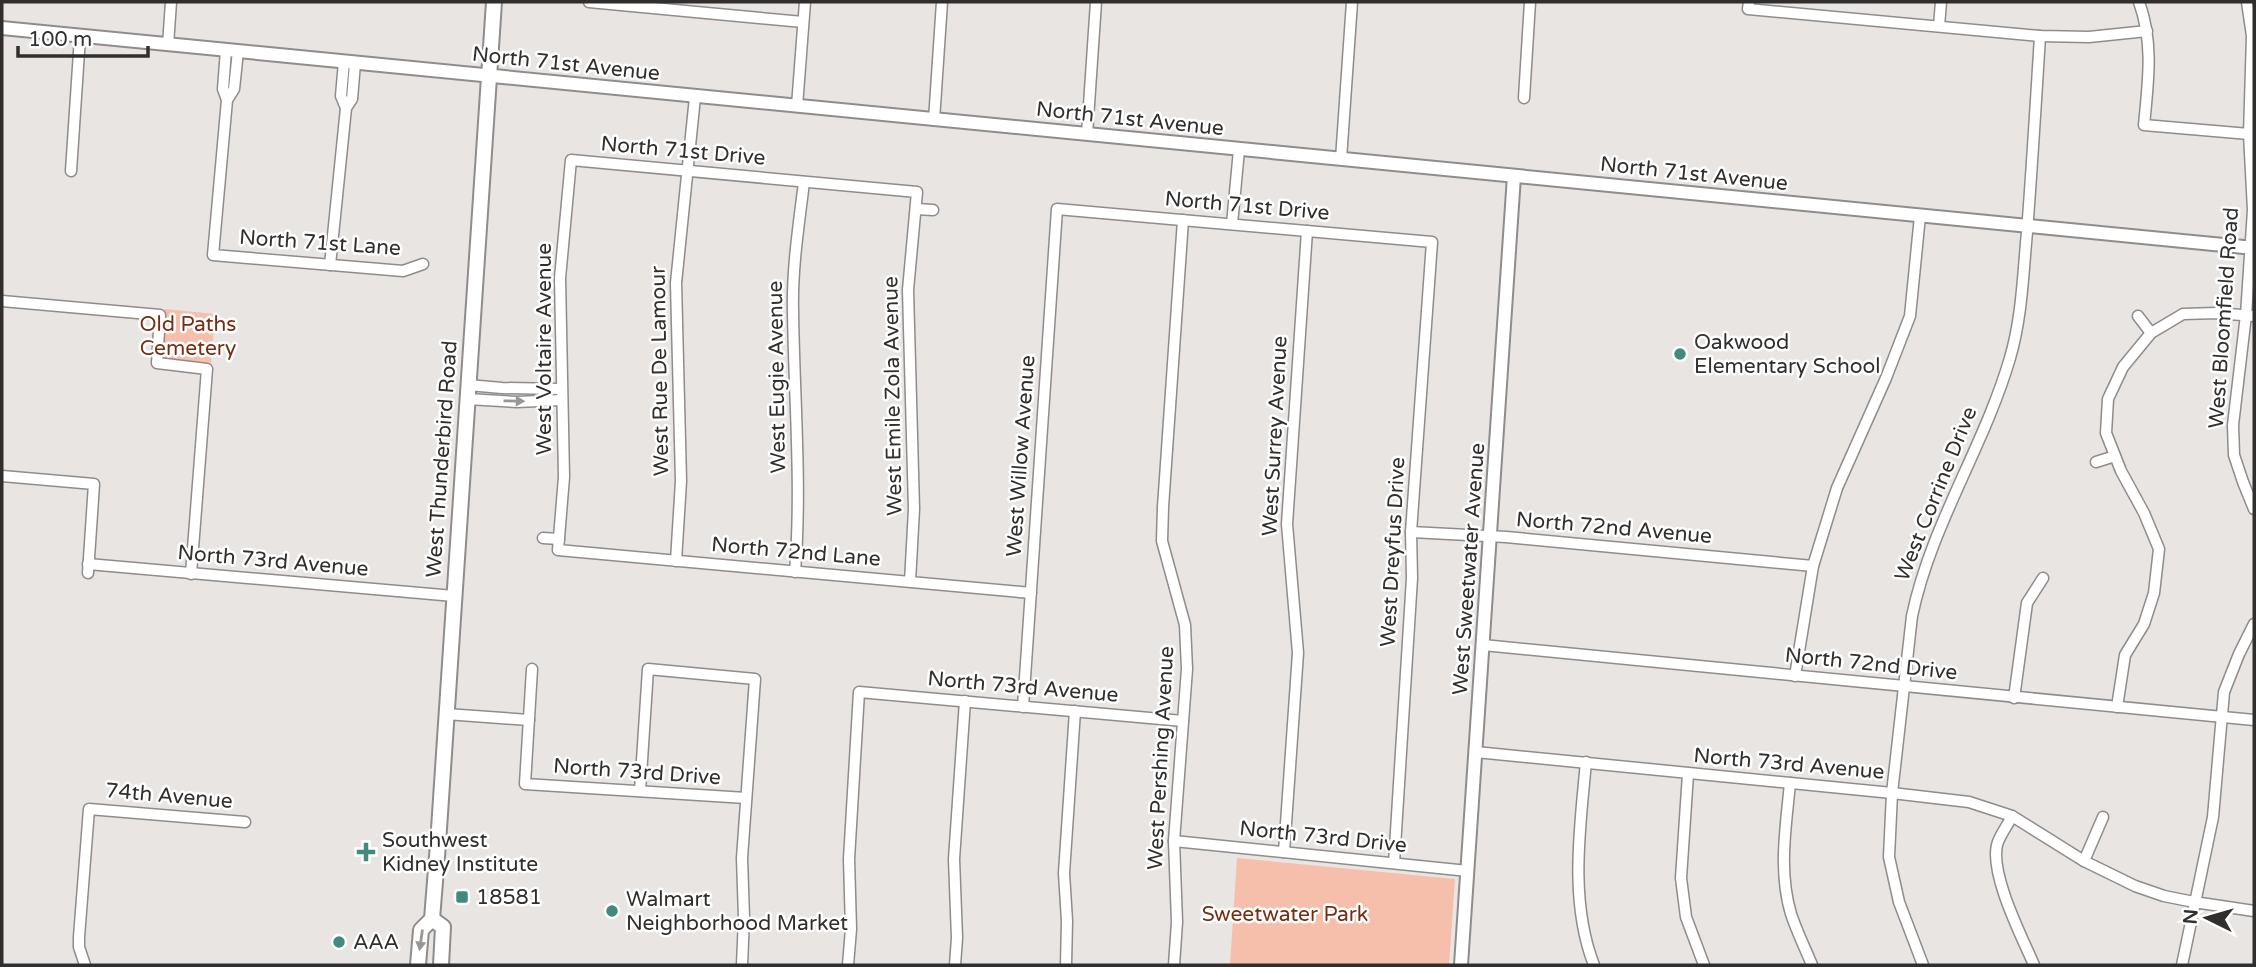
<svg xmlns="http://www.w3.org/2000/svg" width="2256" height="967" font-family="'Varela Round',sans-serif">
	<rect width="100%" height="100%" fill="#e8e5e3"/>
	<g fill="#f6bfab">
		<polygon points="165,309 215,314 211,363 160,358"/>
		<polygon points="1237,858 1455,879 1449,965 1230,965"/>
	</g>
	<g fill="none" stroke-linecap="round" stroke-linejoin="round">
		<g stroke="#8f8c8b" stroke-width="13">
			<g id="minor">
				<polyline points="589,2 803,22"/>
				<polyline points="1749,2 1748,9 2040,36 2089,37 2147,31"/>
				<path d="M 2139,2 C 2154,43 2148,83 2144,125 L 2249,134"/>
				<polyline points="2247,2 2252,36 2249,134 2253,210 2246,315 2233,425 2234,455 2243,482 2254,509"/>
				<polyline points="1939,26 1941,2"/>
				<polyline points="168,45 171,2"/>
				<polyline points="226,50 223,89 227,100 213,255 403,271 423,264"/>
				<polyline points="344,62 341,96 346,108"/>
				<polyline points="1524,98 1530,2"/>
				<polyline points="227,100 234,89 238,51"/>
				<polyline points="797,106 805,2"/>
				<polyline points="934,120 942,2"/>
				<polyline points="1087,134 1096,2"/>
				<polyline points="1341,159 1352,2"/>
				<polyline points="71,171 80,37"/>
				<polyline points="916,209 933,210"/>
				<polyline points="1232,224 1239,150"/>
				<polyline points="330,265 346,108 352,99 355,63"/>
				<polyline points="2,301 160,315 157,363 207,369 191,574"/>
				<polyline points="2138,316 2151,333"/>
				<polyline points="468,385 502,388 561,389"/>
				<polyline points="467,399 517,402 561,400"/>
				<polyline points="2096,462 2115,456"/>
				<polyline points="2,476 94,484 88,573"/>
				<polyline points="1411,532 1506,537 1813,566"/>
				<polyline points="543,538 559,539"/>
				<polyline points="676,561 681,481 676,283 695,97"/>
				<polyline points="88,564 454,596"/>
				<path d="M 795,572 C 802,484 794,397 793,310 C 792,267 799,224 804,182"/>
				<polyline points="910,582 914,509 908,290 917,192 571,160 560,278 564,477 558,550 1031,593"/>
				<polyline points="1483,645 2254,720"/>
				<polyline points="532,669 525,784 746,798"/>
				<polyline points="1795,676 1813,566 1837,488 1886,378 1910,316 1920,216"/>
				<polyline points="2014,698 2027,603 2043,578"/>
				<polyline points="1023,707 1057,209 1432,242 1411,532 1412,578 1394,863"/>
				<polyline points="2117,707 2125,655 2144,624 2154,593 2159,549 2144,513 2121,471 2106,433 2108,399 2123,367 2151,333 2183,314 2217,313 2254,316"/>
				<polyline points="446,714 529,720"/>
				<polyline points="1476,752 1892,793 1969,802 2012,816 2084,861 2135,886 2164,896 2194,902 2254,911"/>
				<path d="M 1586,762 C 1580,828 1569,901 1594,965"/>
				<polyline points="1688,774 1681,878 1686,917 1704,965"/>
				<path d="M 1790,783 C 1786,827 1778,870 1791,914 C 1797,932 1805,948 1812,965"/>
				<polyline points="640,791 648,669 755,679 742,858 744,918 742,965"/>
				<path d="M 2012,816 C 2008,825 1999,836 1997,845 C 1990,875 2022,937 2034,965"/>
				<polyline points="1174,841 1468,871"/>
				<polyline points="1284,852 1298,653 1287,524 1307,231"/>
				<polyline points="2084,861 2103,817"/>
				<polyline points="85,965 79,947 79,937 89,809 245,822"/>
				<polyline points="848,965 851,929 849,859 859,692 1183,721"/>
				<polyline points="955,965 957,938 954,859 965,701"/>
				<polyline points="1066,965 1067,921 1064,873 1075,711"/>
				<polyline points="1174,965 1177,922 1174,841 1187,669 1185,625 1162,541 1163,507 1183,220"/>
				<path d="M 1923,965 L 1899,902 L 1889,857 L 1892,793 L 1912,616 C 1931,525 1984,447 2010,358 C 2022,317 2023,274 2027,232 C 2032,167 2036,101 2040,36"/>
				<polyline points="2182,965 2213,817 2224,692 2239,654 2254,624"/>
			</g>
		</g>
		<g stroke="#8f8c8b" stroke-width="16">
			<g id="tertiary">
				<polyline points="2,28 2254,248"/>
				<polyline points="1461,965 1514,176"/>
			</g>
		</g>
		<g stroke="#8f8c8b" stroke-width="18">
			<g id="secondary">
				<polyline points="432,919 443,927 441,965"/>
				<polyline points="418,965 421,930 432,919 438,844 494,2"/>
			</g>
		</g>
		<use href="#minor" stroke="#fff" stroke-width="10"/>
		<use href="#tertiary" stroke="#fff" stroke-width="12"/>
		<use href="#secondary" stroke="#fff" stroke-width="14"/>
	</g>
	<defs><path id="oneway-solid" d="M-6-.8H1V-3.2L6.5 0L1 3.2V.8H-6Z" transform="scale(1.75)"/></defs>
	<g fill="#989796">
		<use href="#oneway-solid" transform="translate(514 401) rotate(1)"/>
		<use href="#oneway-solid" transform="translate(421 940) rotate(98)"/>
	</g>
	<g fill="#44897e" stroke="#fff" stroke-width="2.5">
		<circle cx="1680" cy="354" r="7"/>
		<path d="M362.5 841.5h7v7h7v7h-7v7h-7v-7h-7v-7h7z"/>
		<rect x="455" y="890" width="14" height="14" rx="3.5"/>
		<circle cx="612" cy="911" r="7"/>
		<circle cx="339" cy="942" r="7"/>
	</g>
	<g text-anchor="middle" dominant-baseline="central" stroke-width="5" stroke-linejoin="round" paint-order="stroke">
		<g font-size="21" fill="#302f2e" stroke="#fff">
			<text transform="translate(566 64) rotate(6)">North 71st Avenue</text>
			<text transform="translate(1130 119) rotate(6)">North 71st Avenue</text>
			<text transform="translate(683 151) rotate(5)">North 71st Drive</text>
			<text transform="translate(1694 174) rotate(6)">North 71st Avenue</text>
			<text transform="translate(1247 206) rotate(5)">North 71st Drive</text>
			<text transform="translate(320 243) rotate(4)">North 71st Lane</text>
			<text transform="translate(2224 318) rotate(-86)">West Bloomfield Road</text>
			<text transform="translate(544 349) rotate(-90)">West Voltaire Avenue</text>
			<text transform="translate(660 371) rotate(-91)">West Rue De Lamour</text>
			<text transform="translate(777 377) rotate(-91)">West Eugie Avenue</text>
			<text transform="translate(893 396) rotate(-91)">West Emile Zola Avenue</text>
			<text transform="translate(1275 436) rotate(-87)">West Surrey Avenue</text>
			<text transform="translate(1021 456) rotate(-86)">West Willow Avenue</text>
			<text transform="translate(442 459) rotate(-86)">West Thunderbird Road</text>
			<text transform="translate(1936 494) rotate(-68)">West Corrine Drive</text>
			<text transform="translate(1614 528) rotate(5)">North 72nd Avenue</text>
			<text transform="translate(796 552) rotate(5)">North 72nd Lane</text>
			<text transform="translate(1393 552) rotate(-87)">West Dreyfus Drive</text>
			<text transform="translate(273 561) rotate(5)">North 73rd Avenue</text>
			<text transform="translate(1469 569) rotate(-86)">West Sweetwater Avenue</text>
			<text transform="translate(1871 664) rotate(6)">North 72nd Drive</text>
			<text transform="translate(1023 687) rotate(5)">North 73rd Avenue</text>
			<text transform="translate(1161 758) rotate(-87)">West Pershing Avenue</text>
			<text transform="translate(1789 764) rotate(5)">North 73rd Avenue</text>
			<text transform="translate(637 772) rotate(4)">North 73rd Drive</text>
			<text transform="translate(169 796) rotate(5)">74th Avenue</text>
			<text transform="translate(1323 837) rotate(6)">North 73rd Drive</text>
		</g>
		<g font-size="21" fill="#762d11" stroke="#fff">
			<text x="188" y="324">Old Paths<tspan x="188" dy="24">Cemetery</tspan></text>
			<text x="1285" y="914">Sweetwater Park</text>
		</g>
		<g font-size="21" fill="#302f2e" stroke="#fff" text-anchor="start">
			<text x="1694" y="342">Oakwood<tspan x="1694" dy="24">Elementary School</tspan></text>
			<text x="382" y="840">Southwest<tspan x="382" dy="24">Kidney Institute</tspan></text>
			<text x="476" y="897">18581</text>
			<text x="626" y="899">Walmart<tspan x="626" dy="24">Neighborhood Market</tspan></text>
			<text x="353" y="942">AAA</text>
		</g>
	</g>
	<rect width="2256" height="967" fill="none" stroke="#302f2e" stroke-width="7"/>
	<g transform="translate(2207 918) rotate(275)" stroke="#ffffff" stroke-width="5" paint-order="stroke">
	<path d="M0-5L12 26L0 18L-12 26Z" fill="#302f2e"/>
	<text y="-10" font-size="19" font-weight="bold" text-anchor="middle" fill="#302f2e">N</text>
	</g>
	<path d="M18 46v10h130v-10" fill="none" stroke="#302f2e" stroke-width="3.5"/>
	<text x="28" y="46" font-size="21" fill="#302f2e" stroke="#ffffff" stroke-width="5" paint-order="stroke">100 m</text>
</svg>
